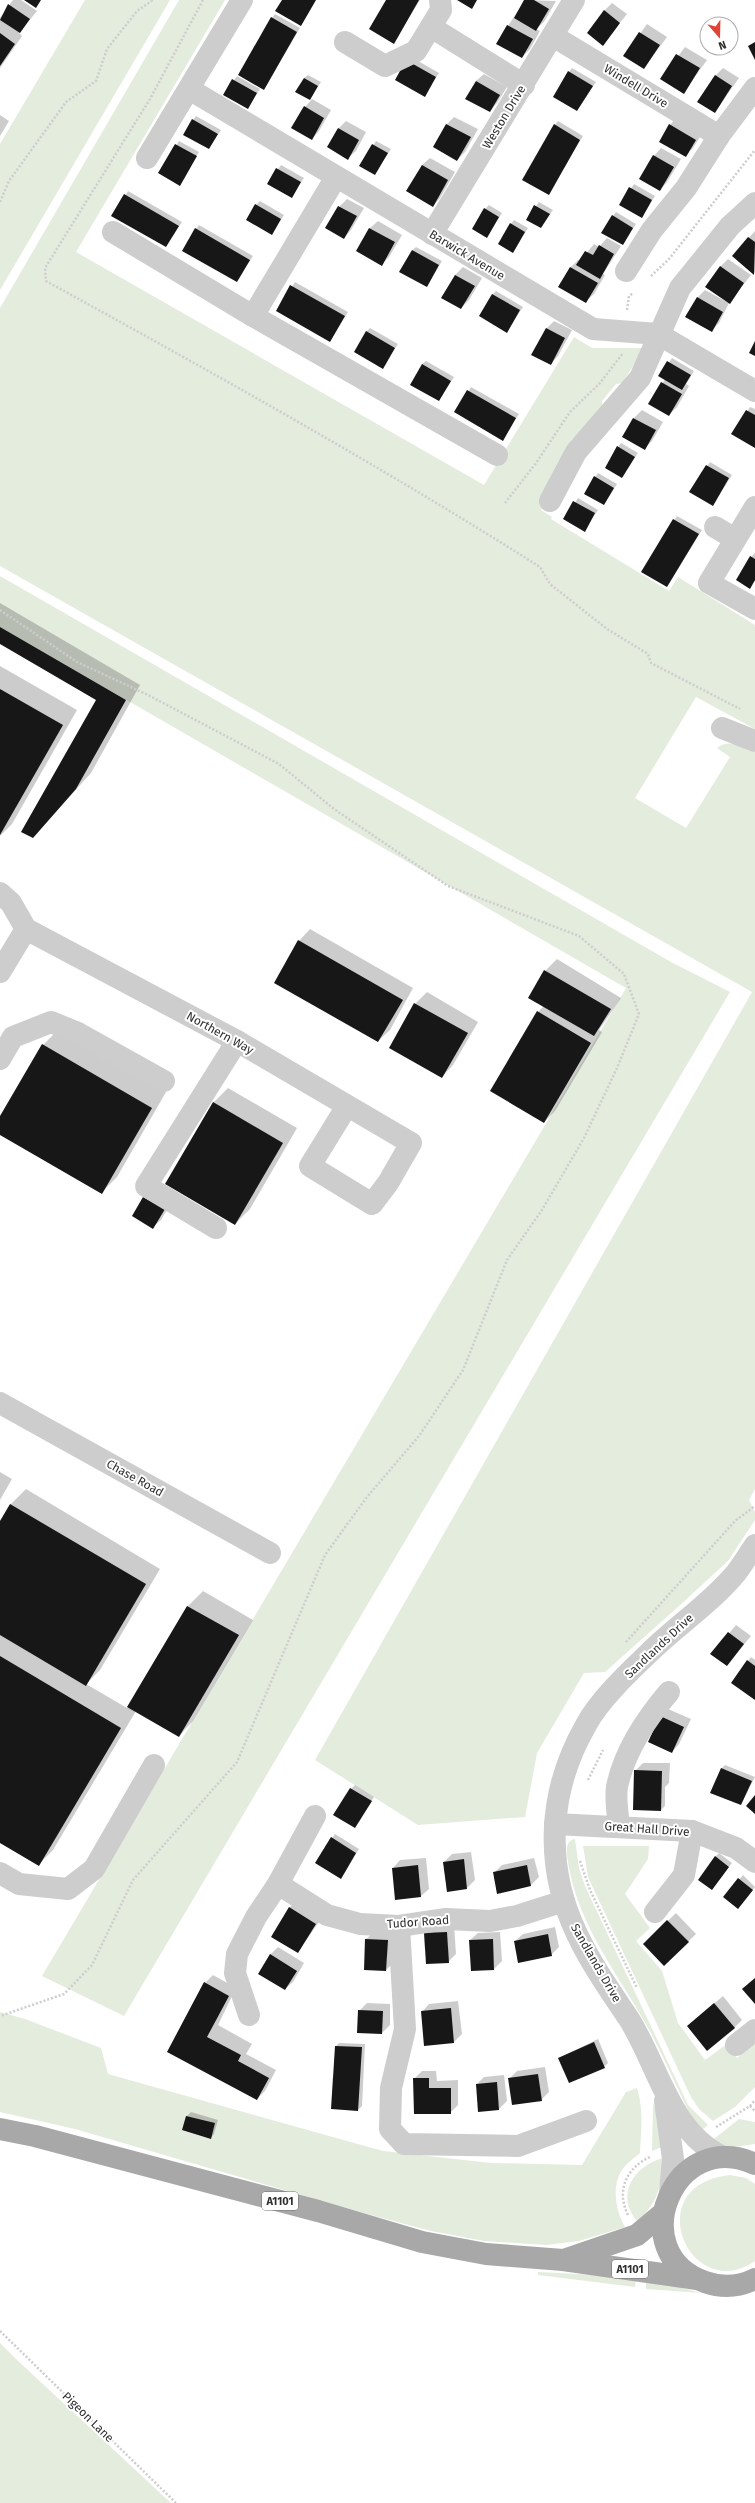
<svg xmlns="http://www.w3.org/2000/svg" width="755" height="2503" font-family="'Fira Sans',sans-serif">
	<rect width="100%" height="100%" fill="#fff"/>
	<g fill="#e4ecde">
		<polygon points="85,0 170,0 0,290 0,144"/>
		<path d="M 179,0 L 225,0 L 76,252 L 484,485 L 574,337 L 592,348 L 645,348 L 622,383 L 616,384 L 602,401 L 603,410 L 585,435 L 572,439 L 552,477 L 554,484 L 541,510 L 552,517 L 551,519 L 669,591 L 678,577 L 755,625 L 755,729 L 696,697 L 635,798 L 686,828 L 730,757 L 717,748 C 729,738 742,747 755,752 L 755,1489 L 749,1500 L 755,1512 L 755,1520 L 728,1561 L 679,1606 L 605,1672 L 584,1673 L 537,1753 L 525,1817 L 418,1825 L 315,1760 L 752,992 L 0,566 L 0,308 Z"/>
		<polygon points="0,576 671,962 730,992 124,2016 42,1976 626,988 0,627"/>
		<path d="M 575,1839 L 579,1868 L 585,1886 L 688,2105 L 708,2125 L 699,2132 C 682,2099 668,2066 651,2033 C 620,1976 578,1927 568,1862 C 567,1854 564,1841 575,1839 Z"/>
		<polygon points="583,1846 649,1846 648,1859 625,1894 650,1928 636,1941 662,1971 678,2023 705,2060 727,2044 737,2058 755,2044 755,2087 735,2107 713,2121 699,2109 691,2097 588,1877"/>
		<path d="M 0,2012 L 25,2019 L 101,2048 L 108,2074 L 383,2151 L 491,2163 L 582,2165 L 626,2092 L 637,2088 C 644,2112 641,2128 640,2153 C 634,2158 626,2164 622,2170 C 611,2187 616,2211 625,2227 L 579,2241 L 546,2245 L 484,2241 L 431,2231 L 360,2212 L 75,2129 L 0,2112 Z"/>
		<polygon points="653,2103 659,2118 662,2147 652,2151"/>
		<polygon points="739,2119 755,2122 755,2144 734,2147 710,2142"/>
		<path d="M 663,2158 C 661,2185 659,2203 637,2221 C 615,2196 633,2166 663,2158 Z"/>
		<path d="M 730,2175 L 746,2178 L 755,2184 L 755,2261 C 690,2306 637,2185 730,2175 Z"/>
		<polygon points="538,2272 636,2277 635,2287 538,2275"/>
		<polygon points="646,2278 701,2293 646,2289"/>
		<polygon points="0,2343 17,2360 171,2503 0,2503"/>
	</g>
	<g fill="#0003">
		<polygon points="13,0 21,0 37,11 19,33 22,36 0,68 0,18"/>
		<polygon points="387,0 420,0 394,42"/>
		<polygon points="525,0 556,1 544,22 536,29 540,31 530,49 522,57 497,43"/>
		<polygon points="612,3 627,14 603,44 604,11"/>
		<polygon points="275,14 300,28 264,88 272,18"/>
		<polygon points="647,24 667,37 644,68 624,56"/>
		<polygon points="685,47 707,60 683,93 661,79"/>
		<polygon points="411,57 439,73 424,96"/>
		<polygon points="572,68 596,82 577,110 569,72"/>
		<polygon points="723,68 739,78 715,112 715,76"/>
		<polygon points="484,74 507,87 497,103 490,111 476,81"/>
		<polygon points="308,75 321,82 310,99 304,78"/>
		<polygon points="237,76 260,89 248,108 224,95"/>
		<polygon points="312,99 331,110 319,131 312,139 305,107"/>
		<polygon points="0,115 9,121 0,136"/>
		<polygon points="196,116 221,130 209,148 193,120"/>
		<polygon points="454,117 478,129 465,152 457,160 434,147 447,124"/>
		<polygon points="677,117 703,132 693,148 685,156 670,125"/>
		<polygon points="346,121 366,132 356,151 348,158 328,147 339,128"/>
		<polygon points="558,121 583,136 548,194 555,125"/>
		<polygon points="179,141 199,152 179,184 159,173"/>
		<polygon points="376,141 391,149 374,174 360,166"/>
		<polygon points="661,148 681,159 667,182 660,190 654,156"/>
		<polygon points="430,158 455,172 440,198 433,206 408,191 422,165"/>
		<polygon points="281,165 304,178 291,197 268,184"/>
		<polygon points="634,184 655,196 642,217 621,204"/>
		<polygon points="128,191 182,222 166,246 113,216"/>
		<polygon points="347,199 364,208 351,230 344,238 327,228 339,207"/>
		<polygon points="260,201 284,215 272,234 256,205"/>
		<polygon points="539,202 553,210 541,227 527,219"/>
		<polygon points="489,205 502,213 487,237 485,209"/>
		<polygon points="616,212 636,224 623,244 613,216"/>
		<polygon points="514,220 528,228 513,252 511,224"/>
		<polygon points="378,221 402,235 389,257 381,265 357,251 370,228"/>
		<polygon points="199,225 253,256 237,281 196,229"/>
		<polygon points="755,231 755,272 754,273 733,255"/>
		<polygon points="607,238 621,246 603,274 605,275 594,294 586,301 570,268 578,260 580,261 594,244 599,247"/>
		<polygon points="416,247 442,261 427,286 413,250"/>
		<polygon points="728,259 751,275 729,303 719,323 711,331 697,298 705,290 727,302 720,267"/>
		<polygon points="463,267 482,278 469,300 461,308 443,297 455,275"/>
		<polygon points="295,282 348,312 330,341 277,310"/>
		<polygon points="496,291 523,307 507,331 492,295"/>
		<polygon points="554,321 572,330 558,356 551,364 546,329"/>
		<polygon points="370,328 398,344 382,367 366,332"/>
		<polygon points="672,358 694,371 686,384 689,386 677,407 669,415 650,404 665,379 660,376"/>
		<polygon points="426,361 454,377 439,400 422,364"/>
		<polygon points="471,387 519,414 503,439 455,412"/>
		<polygon points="750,407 755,409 755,447 733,434"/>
		<polygon points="642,410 663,422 652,441 645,448 624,436 634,418"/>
		<polygon points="621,443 638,453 622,477 618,447"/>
		<polygon points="710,462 732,475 713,505 691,492"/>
		<polygon points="598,473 617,484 604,504 585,493"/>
		<polygon points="578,498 598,510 585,530 564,519"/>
		<polygon points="677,516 702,530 667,586 643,571"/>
		<polygon points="755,553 755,581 749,587 751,557"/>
		<polygon points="0,603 140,685 91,773 33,837 97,700 0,643"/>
		<polygon points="0,666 77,710 12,824 0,836"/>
		<polygon points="310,929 413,988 390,1030 378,1041 299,941"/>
		<polygon points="557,959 621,998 599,1030 602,1032 555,1111 544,1122 538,1012 544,1006 545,971"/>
		<polygon points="427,992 478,1022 453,1065 442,1077 415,1004"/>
		<polygon points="58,1030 166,1092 117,1177 102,1192 0,1133 0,1118 43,1045"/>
		<polygon points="228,1088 297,1128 250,1209 235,1224 213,1103"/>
		<polygon points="172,1201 161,1220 153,1227 133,1216"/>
		<polygon points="0,1472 12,1479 0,1500"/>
		<polygon points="26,1489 160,1569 100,1670 86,1684 127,1708 188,1606 203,1591 253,1620 193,1721 179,1736 136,1711 53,1850 38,1865 0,1842 0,1523 11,1504"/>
		<polygon points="736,1625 751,1636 727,1665 712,1654"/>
		<polygon points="751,1657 755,1660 755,1699 748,1661"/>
		<polygon points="668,1709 691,1719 679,1744 672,1752 661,1716"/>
		<polygon points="643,1763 670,1763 669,1783 665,1787 665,1806 661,1810 634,1809 635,1771"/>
		<polygon points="725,1765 755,1777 741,1804 721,1769"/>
		<polygon points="355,1785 374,1797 355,1827 351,1789"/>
		<polygon points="335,1834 359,1849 344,1874 332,1838"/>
		<polygon points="471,1852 475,1880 467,1888 447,1891 444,1862 452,1854"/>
		<polygon points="719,1853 732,1863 712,1889 715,1857"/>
		<polygon points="426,1858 429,1889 421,1896 396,1899 393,1868 400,1860"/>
		<polygon points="534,1858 539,1877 531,1885 494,1873 502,1865"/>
		<polygon points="743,1875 755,1887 742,1904 725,1896"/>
		<polygon points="298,1900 323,1916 298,1952 272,1936 290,1907"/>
		<polygon points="676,1913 696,1934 664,1965 644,1944"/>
		<polygon points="454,1925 456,1954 448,1962 425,1934 433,1926"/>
		<polygon points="555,1927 559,1947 551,1955 515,1941 523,1934"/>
		<polygon points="374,1932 395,1933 394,1962 386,1970 366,1939"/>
		<polygon points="500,1932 502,1961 494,1969 470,1940 478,1933"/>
		<polygon points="278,1947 304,1963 293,1982 285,1989 270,1955"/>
		<polygon points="213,1975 236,1988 218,2025 252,2044 246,2054 276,2070 265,2091 257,2099 168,2052 205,1983"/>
		<polygon points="723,1996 742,2020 734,2028 688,2026"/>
		<polygon points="458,2001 462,2034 454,2042 425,2045 422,2012 429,2004"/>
		<polygon points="367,2003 390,2004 390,2025 382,2033 359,2011"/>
		<polygon points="598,2039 608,2063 604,2067 559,2058"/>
		<polygon points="339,2043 365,2044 362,2106 358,2110 336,2046"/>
		<polygon points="545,2067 549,2092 541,2100 509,2079 517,2071"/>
		<polygon points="422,2071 436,2071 437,2081 458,2080 458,2105 450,2113 414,2079"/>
		<polygon points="504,2075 507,2101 499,2109 477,2084 484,2077"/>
		<polygon points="191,2112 218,2120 214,2134 211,2138 183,2130 187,2116"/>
	</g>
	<g fill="#171717">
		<polygon points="24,0 41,0 36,8"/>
		<polygon points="282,0 316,0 301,26 275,11"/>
		<polygon points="386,0 419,0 394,44 369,29"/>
		<polygon points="457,0 477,0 472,9"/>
		<polygon points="524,0 534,0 549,9 536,31 514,18"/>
		<polygon points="8,4 30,19 20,33 0,20"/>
		<polygon points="604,10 620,23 603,46 587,33"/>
		<polygon points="271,17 297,32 264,90 238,75"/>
		<polygon points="507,25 533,39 522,58 496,44"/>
		<polygon points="639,32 660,45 644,69 623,56"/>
		<polygon points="0,33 15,44 0,66"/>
		<polygon points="755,42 755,60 748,46"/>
		<polygon points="676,54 700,68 684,94 660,79"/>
		<polygon points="406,60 436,77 425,97 395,80"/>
		<polygon points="568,71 593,86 577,111 553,97"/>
		<polygon points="715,75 732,86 715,113 697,102"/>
		<polygon points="304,78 318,86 310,100 295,92"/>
		<polygon points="232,79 257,93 248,109 223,95"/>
		<polygon points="476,81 500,95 490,112 465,99"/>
		<polygon points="304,106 324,118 312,140 291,128"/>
		<polygon points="192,119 218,134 209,149 183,135"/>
		<polygon points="446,124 471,137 457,161 433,147"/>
		<polygon points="554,124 580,140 549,195 522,180"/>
		<polygon points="669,124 696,140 686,157 659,142"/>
		<polygon points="338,128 359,140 348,160 327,147"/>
		<polygon points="175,144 197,156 180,186 158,173"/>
		<polygon points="372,144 388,153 375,175 359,166"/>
		<polygon points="653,155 674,167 660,191 639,179"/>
		<polygon points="422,165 448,180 433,207 406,191"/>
		<polygon points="276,168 301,182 292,198 267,184"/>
		<polygon points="629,187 652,200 642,218 619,205"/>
		<polygon points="124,194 179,226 166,247 111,216"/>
		<polygon points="255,204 281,219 272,235 246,220"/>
		<polygon points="534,205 550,214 541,228 526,220"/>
		<polygon points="338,206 357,216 344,239 325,228"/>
		<polygon points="484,208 499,217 487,238 472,229"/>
		<polygon points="612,215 633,228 623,245 601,233"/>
		<polygon points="510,223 525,232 513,253 498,244"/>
		<polygon points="195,228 250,260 237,282 182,251"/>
		<polygon points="369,228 395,242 382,266 356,251"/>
		<polygon points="748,237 755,242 754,275 732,256"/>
		<polygon points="599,245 614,254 600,279 576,265 585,251 593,255"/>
		<polygon points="412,250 439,265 427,287 399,272"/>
		<polygon points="720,266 744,283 730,304 705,287"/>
		<polygon points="570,267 598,283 586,303 558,287"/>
		<polygon points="455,275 475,286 461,309 441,298"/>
		<polygon points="290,285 345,316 330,342 276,311"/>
		<polygon points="492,294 520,310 507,333 479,316"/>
		<polygon points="697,297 723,312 712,332 685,317"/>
		<polygon points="546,328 565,338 551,365 531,355"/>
		<polygon points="366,331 395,348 383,369 354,352"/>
		<polygon points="755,341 755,356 749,353"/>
		<polygon points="667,361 691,375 682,390 658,376"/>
		<polygon points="422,364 451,381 439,401 410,385"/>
		<polygon points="661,382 682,394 669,416 648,404"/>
		<polygon points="467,390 516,418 503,441 454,412"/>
		<polygon points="746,410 755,415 755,448 731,434"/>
		<polygon points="633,418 656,430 645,450 622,437"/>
		<polygon points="617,446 635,457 622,478 605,468"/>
		<polygon points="706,465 729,478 713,506 689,492"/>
		<polygon points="594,476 614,488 604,505 584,494"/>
		<polygon points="573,501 595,513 585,532 563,519"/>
		<polygon points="673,519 699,534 667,587 641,572"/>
		<polygon points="750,556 755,559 755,580 750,589 736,580"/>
		<polygon points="0,627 126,700 76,789 33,838 21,832 96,700 0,644"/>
		<polygon points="0,689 63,725 0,835"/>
		<polygon points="298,940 403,1000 378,1042 274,983"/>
		<polygon points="544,970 611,1009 594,1036 528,998"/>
		<polygon points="414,1003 468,1033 442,1078 389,1048"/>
		<polygon points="537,1011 591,1043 544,1123 490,1091"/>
		<polygon points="42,1044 152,1108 102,1194 0,1135 0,1116"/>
		<polygon points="213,1102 283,1143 235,1225 165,1184"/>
		<polygon points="143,1197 165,1209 153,1229 132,1216"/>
		<polygon points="10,1504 146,1584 86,1686 0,1635 0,1521"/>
		<polygon points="187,1606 239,1635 179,1737 127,1707"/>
		<polygon points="728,1632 744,1644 727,1666 710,1654"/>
		<polygon points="0,1656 121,1728 39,1866 0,1843"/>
		<polygon points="747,1660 755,1666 755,1700 731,1683"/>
		<polygon points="660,1716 684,1727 672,1753 648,1742"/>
		<polygon points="721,1768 752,1781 741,1805 710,1793"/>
		<polygon points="634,1770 662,1771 661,1811 633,1810"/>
		<polygon points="350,1788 372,1801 355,1828 333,1815"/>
		<polygon points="755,1795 755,1814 746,1806"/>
		<polygon points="331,1837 356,1853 341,1879 315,1863"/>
		<polygon points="715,1856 729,1867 712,1890 698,1880"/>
		<polygon points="464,1859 467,1889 447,1892 443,1862"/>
		<polygon points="418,1865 421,1897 395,1900 392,1868"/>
		<polygon points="527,1865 531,1886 497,1894 493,1872"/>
		<polygon points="738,1878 753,1890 738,1909 723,1897"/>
		<polygon points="289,1907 316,1924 298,1953 271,1937"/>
		<polygon points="667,1920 689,1942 664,1966 643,1944"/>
		<polygon points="447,1932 449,1963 426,1964 424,1933"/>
		<polygon points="548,1934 552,1956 518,1963 514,1941"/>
		<polygon points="365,1939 388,1940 386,1971 364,1970"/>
		<polygon points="493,1939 494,1970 471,1971 469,1940"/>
		<polygon points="270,1954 297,1971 285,1990 258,1974"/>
		<polygon points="755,1978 755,2004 742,1989"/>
		<polygon points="204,1982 229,1996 207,2037 241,2055 238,2061 269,2078 257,2100 167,2052"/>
		<polygon points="714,2003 735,2028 707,2051 687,2026"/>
		<polygon points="451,2008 454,2043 424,2046 421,2011"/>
		<polygon points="358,2010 383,2011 382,2034 357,2033"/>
		<polygon points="594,2042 605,2068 569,2083 558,2058"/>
		<polygon points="335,2046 362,2047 358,2111 331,2109"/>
		<polygon points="538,2074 542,2101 512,2105 508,2078"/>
		<polygon points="413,2078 429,2078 429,2088 451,2088 451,2114 414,2114"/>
		<polygon points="497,2082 499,2110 478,2112 476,2084"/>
		<polygon points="186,2116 215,2123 211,2139 182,2130"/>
	</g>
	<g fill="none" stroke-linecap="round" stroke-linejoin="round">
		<g stroke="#cdcdcd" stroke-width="2.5" stroke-dasharray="2 2" stroke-linecap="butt">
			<path d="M 203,0 L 150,99 L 45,268 L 46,281 C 213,373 379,465 540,567 L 550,584 L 607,629 L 648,654 L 651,663 L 740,709"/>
			<polyline points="0,202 9,181 66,102 96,81 107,49 137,11 153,0"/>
			<polyline points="651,276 669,259 755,150"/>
			<polyline points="627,310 629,296 633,293"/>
			<polyline points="505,503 536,463 570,412 600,383 623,353"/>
			<polyline points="0,610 77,662 148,695 279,764 334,809 448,886 579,936 624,974 639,1014 617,1068 584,1138 542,1210 507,1260 463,1370 419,1436 367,1497 325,1555 237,1762 133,1880 92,1965 64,1994 0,2016"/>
			<polyline points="626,1642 735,1521 755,1506"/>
			<polyline points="588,1780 603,1750"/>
			<polyline points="580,1861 590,1890 637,1988"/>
			<polyline points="750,2106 755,2111"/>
			<polyline points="716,2127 750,2106 755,2100"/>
			<path d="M 628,2215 C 616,2191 626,2168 650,2157"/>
			<polyline points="0,2331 176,2503"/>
		</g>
		<g stroke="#cdcdcd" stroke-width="22">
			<polyline points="431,27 524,85"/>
			<polyline points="553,36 719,136"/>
			<polyline points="345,42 385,66 416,51 441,10 440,0"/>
			<polyline points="189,89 593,329 658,334 755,391"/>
			<polyline points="147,158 242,0"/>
			<polyline points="113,232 253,316 497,455"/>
			<polyline points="432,234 574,0"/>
			<polyline points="626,271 652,230 686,188 719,136 755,88"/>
			<polyline points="253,316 336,177"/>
			<polyline points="550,501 576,452 640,378 680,288 730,226 755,203"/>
			<polyline points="755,507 709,583 755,609"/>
			<polyline points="715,527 735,539"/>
			<polyline points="722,728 755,741"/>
			<polyline points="0,893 11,903 26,929 237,1041 411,1143 388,1183 372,1204 310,1166 347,1106"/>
			<polyline points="0,972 26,929"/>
			<polyline points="0,1059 13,1037 51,1022 78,1033 164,1081"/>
			<polyline points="216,1228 146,1186 237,1041"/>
			<polyline points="0,1403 270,1553"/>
			<polyline points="555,1824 692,1831 736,1848 755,1862"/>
			<path d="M 619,1827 C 618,1815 615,1799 617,1787 C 624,1752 646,1719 669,1692"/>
			<polyline points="0,1873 19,1884 68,1889 94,1869 154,1765"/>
			<polyline points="278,1884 327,1915 360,1924 399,1926 446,1919 490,1921 517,1916 564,1901"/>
			<polyline points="655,1912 684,1875 692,1831"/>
			<polyline points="399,1926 405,2029 391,2088 390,2129 404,2144 518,2146 586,2121"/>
			<polyline points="249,2015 235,1973 237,1954 256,1917 278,1884 315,1816"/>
			<polyline points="736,2045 755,2030"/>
			<polyline points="665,2101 673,2159 670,2192"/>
			<path d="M 723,2157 C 670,2132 658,2065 629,2019 C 611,1992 591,1964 577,1934 C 544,1866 548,1791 586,1725 C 599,1700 631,1670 652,1650 C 679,1624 712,1602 736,1573 C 743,1564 749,1554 755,1545"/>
		</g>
		<g stroke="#a8a8a8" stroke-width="22">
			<polyline points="0,2129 35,2136 318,2211 422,2242 486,2254 563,2260 697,2279"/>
			<path d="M 755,2164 C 674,2126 622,2253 705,2282 C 722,2288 739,2287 755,2279"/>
			<polyline points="564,2260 637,2235 662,2214"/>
		</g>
	</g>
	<g text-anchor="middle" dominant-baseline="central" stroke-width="4" stroke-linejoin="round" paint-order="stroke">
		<g fill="#fff" stroke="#6e6e6e" stroke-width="1">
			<rect x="262" y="2192" width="36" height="18" rx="3"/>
			<rect x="612" y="2260" width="36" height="18" rx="3"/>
		</g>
		<g font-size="11" font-weight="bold" fill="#303030">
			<text x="280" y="2201">A1101</text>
			<text x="630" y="2269">A1101</text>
		</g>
		<g font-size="12" fill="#303030" stroke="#fff">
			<text transform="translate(636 86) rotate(31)">Windell Drive</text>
			<text transform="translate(504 117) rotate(-59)">Weston Drive</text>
			<text transform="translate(467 255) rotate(31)">Barwick Avenue</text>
			<text transform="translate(220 1033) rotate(29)">Northern Way</text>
			<text transform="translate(135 1478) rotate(29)">Chase Road</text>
			<text transform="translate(659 1646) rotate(-43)">Sandlands Drive</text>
			<text transform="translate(647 1829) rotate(4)">Great Hall Drive</text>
			<text transform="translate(418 1922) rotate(-4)">Tudor Road</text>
			<text transform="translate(596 1963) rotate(60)">Sandlands Drive</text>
			<text transform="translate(88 2417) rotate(44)">Pigeon Lane</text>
		</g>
	</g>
	<g transform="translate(719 36) rotate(160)"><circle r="19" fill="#ffffff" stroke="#acacac"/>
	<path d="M0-3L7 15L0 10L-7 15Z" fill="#e14337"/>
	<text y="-6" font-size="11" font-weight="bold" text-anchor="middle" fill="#303030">N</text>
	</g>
</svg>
